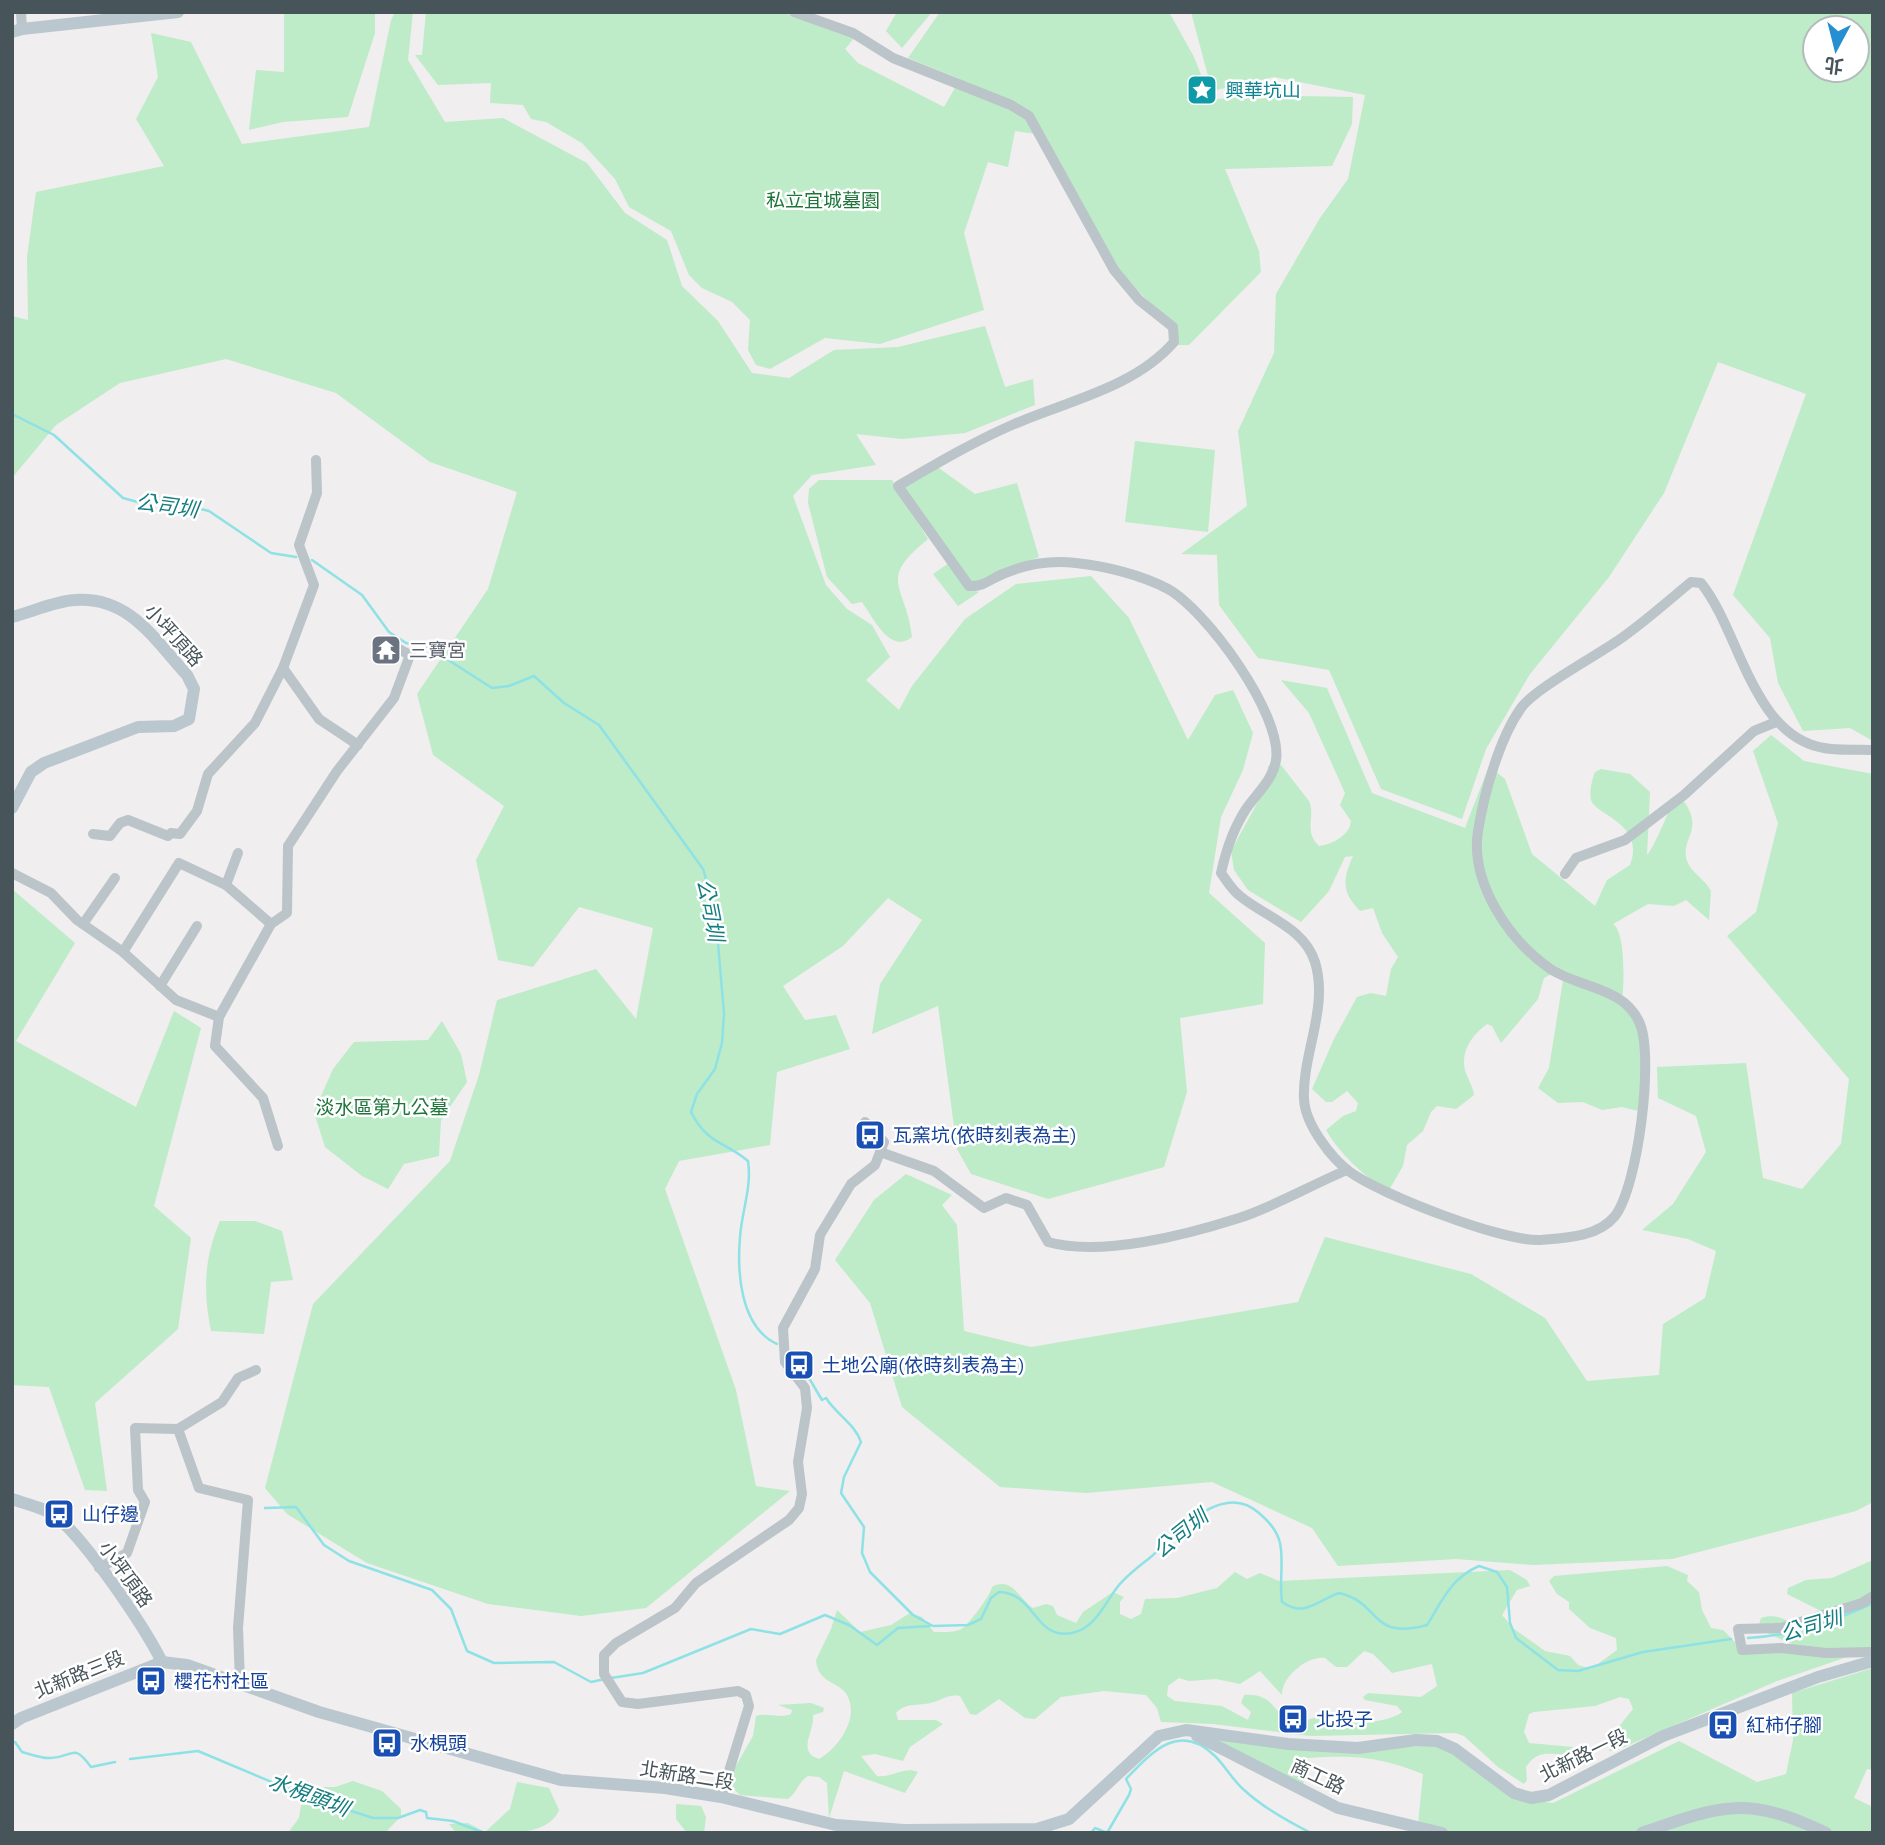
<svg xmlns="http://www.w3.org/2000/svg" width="1885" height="1845" font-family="'IBM Plex Sans','Noto Sans TC',sans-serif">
	<rect width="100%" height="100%" fill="#f0eeee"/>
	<g fill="#beebc8" fill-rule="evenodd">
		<polygon points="284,12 375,12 375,33 348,117 283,122 249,130 256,70 284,72"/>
		<polygon points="395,12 413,12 408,60 445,122 503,118 587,163 625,213 667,240 682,286 718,321 752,373 789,378 834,350 898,347 985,326 1005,387 1033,379 1035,405 965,433 902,439 856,434 876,465 812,475 793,496 826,585 847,609 872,625 890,657 866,680 899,710 912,686 965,619 1016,584 1091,576 1129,618 1188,740 1215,695 1233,690 1253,733 1243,770 1221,817 1209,893 1265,943 1263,1004 1180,1018 1187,1092 1164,1167 1048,1199 971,1174 957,1149 938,1006 872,1034 880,984 922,920 888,898 843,946 783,986 805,1020 836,1015 850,1049 777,1072 770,1145 679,1161 665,1189 736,1390 756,1486 790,1491 646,1608 581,1616 488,1604 367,1563 287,1514 265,1488 313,1304 450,1161 479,1075 497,1000 596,969 636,1019 653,928 579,907 533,967 498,960 476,860 504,806 433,755 417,694 488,589 517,492 430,462 336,393 226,359 120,383 56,425 12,478 12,316 28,320 27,257 36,192 164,166 136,119 158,77 151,33 191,42 242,144 369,127 391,20"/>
		<polygon points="426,12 781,12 855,37 845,49 858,63 944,107 960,79 908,58 940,12 1169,12 1194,57 1211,100 1250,95 1353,97 1352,124 1332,166 1225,169 1259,251 1261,272 1189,345 1176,345 1176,331 1117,268 1045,135 1015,131 1008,167 988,162 964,233 984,310 880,344 825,338 770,369 756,365 748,350 750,320 732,302 702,288 689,275 671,231 629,207 615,179 582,143 546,122 531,119 523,105 490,103 491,83 438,85 415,55 422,55"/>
		<polygon points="897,12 932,12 902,48 886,31"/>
		<path d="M 1191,12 L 1873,12 L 1873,741 L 1850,728 L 1803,731 L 1778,683 L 1770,638 L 1733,595 L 1806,394 L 1718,362 L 1664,493 L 1609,577 L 1530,674 L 1486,749 L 1462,819 L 1381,789 L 1329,670 L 1258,658 L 1219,605 L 1217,555 L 1181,554 L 1247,506 L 1238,431 L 1274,353 L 1276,294 L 1320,218 L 1348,179 L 1365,95 L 1274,77 L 1212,91 ZM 1815,28 L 1857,28 L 1857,70 L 1815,70 Z"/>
		<polygon points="1135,441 1215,450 1208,532 1125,522"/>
		<polygon points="936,466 975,494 1017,483 1039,557 972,585 902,487"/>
		<path d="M 819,480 L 892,480 L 928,539 C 876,581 906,584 912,637 C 890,655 873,617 862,602 L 852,604 L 827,577 L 808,503 L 809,489 Z"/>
		<polygon points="949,563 968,589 979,592 958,606 933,574"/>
		<path d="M 1281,680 L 1327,688 L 1372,793 L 1465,828 L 1489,766 L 1505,779 L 1532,854 L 1595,906 L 1607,880 L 1630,865 C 1646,823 1595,815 1591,800 C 1589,792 1592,780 1595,772 L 1601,769 L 1630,774 L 1650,792 L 1647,855 C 1652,851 1673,805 1673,797 L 1678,794 C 1709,829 1679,837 1687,861 C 1691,873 1705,879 1711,891 L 1709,920 L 1686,900 L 1674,906 L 1648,904 L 1613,924 C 1626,932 1624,987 1622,1002 L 1644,1028 L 1642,1112 L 1622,1107 L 1602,1110 L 1583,1102 L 1558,1103 L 1538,1088 L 1549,1068 L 1564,974 L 1561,969 L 1544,978 L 1538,999 L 1501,1043 L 1492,1026 L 1487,1024 C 1471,1036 1459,1053 1466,1073 C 1469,1081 1473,1087 1474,1095 L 1456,1109 L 1437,1106 L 1431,1112 L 1423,1131 L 1407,1145 L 1403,1166 L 1389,1190 C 1367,1181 1337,1150 1326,1130 L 1343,1116 L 1356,1111 L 1358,1103 L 1347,1091 L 1332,1102 L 1326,1102 L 1312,1089 L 1334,1039 L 1357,997 L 1371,993 L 1386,996 L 1391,969 L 1398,957 L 1382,933 L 1373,908 L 1360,911 C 1341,891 1343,879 1353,856 L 1345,857 L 1329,891 L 1301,922 L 1248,890 L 1234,870 L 1231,851 L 1266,787 L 1268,766 L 1281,765 L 1309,801 C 1316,817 1303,831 1319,846 C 1333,844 1350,835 1351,821 L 1340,805 L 1345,793 L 1309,713 Z"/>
		<polygon points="1771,735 1804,761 1873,774 1873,1502 1856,1511 1672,1559 1533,1565 1456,1559 1338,1566 1312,1528 1212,1482 1086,1493 1000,1487 902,1407 870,1303 835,1260 874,1200 906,1174 952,1195 942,1205 957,1225 964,1331 1031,1347 1298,1302 1325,1237 1471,1274 1545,1318 1587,1381 1659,1375 1663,1324 1705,1298 1716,1251 1688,1239 1642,1230 1673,1204 1706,1152 1696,1116 1658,1098 1657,1067 1746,1063 1763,1178 1802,1189 1841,1144 1849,1079 1727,936 1756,912 1778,823 1753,751"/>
		<polygon points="12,889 75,943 16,1041 136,1107 174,1011 201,1028 154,1206 191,1238 178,1329 95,1403 107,1491 85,1490 49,1387 12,1385"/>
		<polygon points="442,1021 461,1054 467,1082 441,1120 439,1156 404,1164 388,1189 362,1176 325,1147 314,1112 333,1069 354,1042 428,1040"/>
		<path d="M 220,1221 L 255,1221 L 282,1231 L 293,1280 L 271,1282 L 264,1334 L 211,1331 C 203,1291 204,1258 220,1221 Z"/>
		<path d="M 1873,1560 L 1873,1648 L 1777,1681 L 1615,1751 L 1609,1751 L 1617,1729 L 1633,1709 L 1629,1699 L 1620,1697 L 1595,1706 L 1534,1712 L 1529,1714 L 1524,1732 L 1529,1743 L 1573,1747 L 1567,1755 C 1549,1754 1537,1750 1526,1767 L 1527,1780 L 1524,1784 L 1498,1767 L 1464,1736 L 1455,1733 L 1311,1736 L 1213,1724 L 1161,1722 L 1157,1708 L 1146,1695 L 1104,1691 L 1061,1697 L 1035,1719 L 1025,1718 L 999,1699 L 976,1715 L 970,1714 L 960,1696 C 947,1694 945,1699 934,1702 C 919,1707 907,1701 896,1713 L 898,1720 L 936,1720 L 943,1724 L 910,1747 L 903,1761 L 875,1754 L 861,1756 L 877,1776 C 893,1778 904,1766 918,1772 L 905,1793 L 844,1771 L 829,1818 L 827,1783 L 819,1777 L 808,1776 C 798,1782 797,1793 788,1799 L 740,1795 L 729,1784 L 729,1778 L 753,1736 L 756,1716 C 768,1712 780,1719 791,1714 L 792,1710 L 778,1705 L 811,1703 L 824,1708 L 823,1712 L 813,1715 C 815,1731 796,1752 819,1759 C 838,1748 860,1718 847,1695 C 839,1681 818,1684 816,1660 L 831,1629 L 837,1610 L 860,1632 L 891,1625 L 910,1613 L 922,1617 L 934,1632 C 942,1632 956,1633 963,1628 C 970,1622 991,1595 992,1587 C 1012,1576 1019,1599 1033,1608 L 1046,1604 L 1053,1606 L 1057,1615 L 1076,1623 L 1083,1612 L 1113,1592 L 1124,1597 L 1120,1602 L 1120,1614 L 1131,1619 L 1141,1614 L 1145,1599 L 1177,1598 L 1217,1588 L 1235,1572 L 1247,1579 L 1260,1573 L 1279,1581 L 1510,1570 L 1527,1580 L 1530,1586 L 1517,1590 L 1502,1615 L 1514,1629 L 1545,1651 L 1570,1656 L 1578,1665 L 1591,1669 L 1617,1650 L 1616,1638 L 1590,1628 L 1569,1609 L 1569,1602 L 1557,1594 L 1549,1581 L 1554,1576 L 1667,1566 L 1688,1575 L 1687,1581 L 1699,1592 L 1702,1610 L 1711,1628 L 1723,1630 L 1735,1642 L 1768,1652 L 1787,1649 L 1792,1644 L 1764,1632 L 1759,1625 L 1761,1618 C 1779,1612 1789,1624 1806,1627 L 1825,1613 L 1787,1594 L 1788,1588 L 1806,1580 L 1832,1578 ZM 1364,1651 L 1373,1654 L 1392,1673 L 1432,1664 L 1437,1686 L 1421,1697 L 1368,1693 L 1363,1697 L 1365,1700 L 1397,1706 L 1402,1712 C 1389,1723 1354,1724 1338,1721 C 1333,1721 1326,1717 1322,1717 C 1311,1716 1303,1725 1290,1720 C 1272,1714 1275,1693 1244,1695 L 1241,1703 L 1251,1712 L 1248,1720 L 1222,1706 L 1175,1701 L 1167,1696 L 1168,1686 L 1179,1678 L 1189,1681 L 1216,1679 L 1240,1684 L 1260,1671 L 1282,1695 C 1281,1677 1308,1655 1325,1658 L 1336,1667 L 1347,1667 Z"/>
		<path d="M 1873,1668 L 1873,1770 L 1867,1769 L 1854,1798 L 1873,1807 L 1873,1833 L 1456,1833 L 1418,1824 L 1423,1774 C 1378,1756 1353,1755 1306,1758 L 1303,1790 L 1187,1733 L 1315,1751 L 1442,1745 L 1514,1798 L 1553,1803 L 1679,1741 L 1757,1782 L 1786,1774 L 1793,1740 L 1792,1693 Z"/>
		<polygon points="353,1781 382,1791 401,1809 401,1816 385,1833 288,1833 299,1818 301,1805 314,1803 323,1787 335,1787"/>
		<path d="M 517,1782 L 549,1788 L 559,1810 C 547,1841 484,1833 456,1833 L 449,1824 L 468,1823 L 485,1832 L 510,1809 Z"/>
		<polygon points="676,1804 701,1806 706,1817 704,1833 687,1833 676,1819"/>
	</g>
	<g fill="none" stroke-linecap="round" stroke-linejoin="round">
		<g stroke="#8ee2e5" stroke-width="2.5">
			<polyline points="12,414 54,435 123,498 141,503 163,500 209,511 271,553 296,557"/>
			<path d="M 312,560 L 362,595 L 389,632 L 406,643 L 428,647 L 492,688 L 509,686 L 534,676 L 564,703 L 599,725 L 703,869 L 715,909 L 724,1013 L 722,1043 L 715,1069 L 697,1094 L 691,1112 C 708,1145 724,1141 748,1161 C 752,1187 742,1210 740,1237 C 737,1272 740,1327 777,1344"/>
			<path d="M 793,1351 L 822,1400 L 826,1398 C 837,1415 855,1424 861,1442 L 844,1477 L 841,1493 L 864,1527 L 862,1553 L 870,1572 L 913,1615 L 933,1626 L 968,1625 L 981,1619 L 991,1598 L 999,1592 C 1036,1593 1034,1640 1072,1633 C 1095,1628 1104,1605 1116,1589 C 1125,1576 1140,1566 1152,1556 C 1178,1533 1222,1480 1259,1513 C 1268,1521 1277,1530 1280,1543 C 1284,1562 1279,1582 1282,1602 C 1305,1618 1316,1601 1339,1593 C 1381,1602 1369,1641 1427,1625 C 1442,1601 1451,1578 1479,1566 L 1497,1572 L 1507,1587 L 1510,1623 L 1516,1638 L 1558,1670 L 1578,1671 L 1643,1652 L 1731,1639"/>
			<polyline points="265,1508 296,1507 324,1545 349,1561 432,1590 451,1609 467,1651 494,1663 554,1662 591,1682 605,1679"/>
			<path d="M 1748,1638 C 1790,1636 1835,1621 1873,1603"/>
			<polyline points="611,1678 643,1673 751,1629 780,1634 825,1615 849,1625 877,1645 898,1628 930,1626"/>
			<path d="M 15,1742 L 22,1752 C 30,1754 42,1759 51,1758 C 74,1757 73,1742 91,1767 L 115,1762"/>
			<polyline points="130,1759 198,1751 305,1796 373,1818 398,1818 420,1810 426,1812 427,1818 453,1821 484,1833"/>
			<polyline points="1091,1833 1095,1828 1105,1832"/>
			<path d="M 1107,1833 L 1129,1795 L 1131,1789 L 1126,1779 C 1152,1752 1179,1721 1215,1756 C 1225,1766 1232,1779 1243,1789 C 1262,1807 1287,1821 1311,1833"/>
		</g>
		<g stroke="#bac4c9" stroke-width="10">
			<polyline points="21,12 22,29"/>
			<path d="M 794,12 L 853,33 L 893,58 L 1011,105 L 1029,116 L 1114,270 L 1139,300 L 1173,327 L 1174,342 C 1134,388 1067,401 1012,425 C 973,442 936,464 898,486 L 969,586 C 984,587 990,579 1003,574 C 1026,564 1051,560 1076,563 C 1105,566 1142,575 1168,589 C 1206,610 1283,715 1276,760 C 1273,780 1257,793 1246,809 C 1233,829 1226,850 1221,873 C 1227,881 1232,890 1240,896 C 1265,917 1304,927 1315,962 C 1329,1008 1302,1054 1304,1099 C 1305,1124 1331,1158 1350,1172 C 1382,1195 1503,1242 1541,1240 C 1566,1238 1598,1237 1615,1216 C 1638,1186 1654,1058 1640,1024 C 1625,986 1577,988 1549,968 C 1508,939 1470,882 1478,831 C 1484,794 1499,739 1521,708 C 1535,688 1600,654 1623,637 C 1647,620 1669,600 1691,582 L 1701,583 C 1740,631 1752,736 1824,748 C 1839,751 1857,749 1873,750"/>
			<polyline points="283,668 314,585 299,545 317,493 316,460"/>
			<polyline points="93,834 110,836 120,823 128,820 168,836 171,833 180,834 197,811 208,774 255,723 283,668 319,719 358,745"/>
			<polyline points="12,873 51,893 77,920 123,952 176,1000 219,1017 215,1046 263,1098 278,1146"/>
			<polyline points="1565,874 1576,858 1625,840 1684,795 1754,731 1776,722"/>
			<polyline points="226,885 238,853"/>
			<polyline points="83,924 115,878"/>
			<polyline points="123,952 179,863 226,885 271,924"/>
			<polyline points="160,986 197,926"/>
			<polyline points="219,1017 271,924 287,913 288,846 337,771 394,698 410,655 384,641"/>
			<path d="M 880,1152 L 934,1171 L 984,1208 L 1006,1198 L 1027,1205 L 1048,1242 C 1101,1257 1186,1235 1239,1218 C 1276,1206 1311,1185 1347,1170"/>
			<polyline points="178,1429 199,1488 248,1500 238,1628 240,1682"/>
			<polyline points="99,1568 127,1553 145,1502 138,1490 135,1428 178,1429 222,1402 238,1378 256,1370"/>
			<polyline points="1873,1596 1862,1603 1781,1628 1738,1629 1742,1650 1781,1648 1826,1653 1873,1652"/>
			<polyline points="721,1797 749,1706 746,1695 738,1691 638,1704 622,1702 604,1674 604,1655 616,1643 675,1608 696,1583 789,1520 799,1508 802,1494 798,1462 807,1408 805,1388 785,1362 783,1328 815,1269 820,1235 851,1184 875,1165 884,1142 865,1122"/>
		</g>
		<g stroke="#bac7ce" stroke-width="12">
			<polyline points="12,32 22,29 178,12"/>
			<path d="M 12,617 C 32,612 55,601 75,600 C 129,596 154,639 187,675 L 194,689 L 189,719 L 174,726 L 138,727 L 44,763 L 31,772 L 12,808"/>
			<path d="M 12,1499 C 26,1504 46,1508 57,1517 C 87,1542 144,1626 162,1662"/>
			<polyline points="12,1724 21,1718 162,1662 187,1665 319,1712 561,1780 665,1788 721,1797 836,1825 904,1830 1037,1829 1069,1819 1159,1736 1186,1730 1288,1744 1358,1748 1416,1740 1437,1741 1455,1749 1514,1793 1531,1798 1549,1795 1663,1736 1818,1677 1873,1661"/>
			<polyline points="1197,1736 1338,1808 1442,1833"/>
			<path d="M 1642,1833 C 1721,1805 1747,1795 1826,1833"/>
		</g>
	</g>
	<defs>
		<g id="sight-square" transform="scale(1.575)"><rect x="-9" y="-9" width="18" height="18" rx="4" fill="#0f9aa8" stroke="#fff"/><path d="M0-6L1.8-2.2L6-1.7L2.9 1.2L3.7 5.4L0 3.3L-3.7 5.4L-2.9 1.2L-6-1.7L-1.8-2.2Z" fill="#fff"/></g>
		<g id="temple-square" transform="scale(1.575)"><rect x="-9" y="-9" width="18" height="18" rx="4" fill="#6b7280" stroke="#fff"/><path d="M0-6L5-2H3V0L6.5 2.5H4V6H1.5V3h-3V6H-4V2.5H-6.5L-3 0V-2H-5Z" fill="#fff"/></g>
		<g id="bus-square" transform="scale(1.575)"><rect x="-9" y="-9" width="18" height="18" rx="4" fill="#1a4fb4" stroke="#fff"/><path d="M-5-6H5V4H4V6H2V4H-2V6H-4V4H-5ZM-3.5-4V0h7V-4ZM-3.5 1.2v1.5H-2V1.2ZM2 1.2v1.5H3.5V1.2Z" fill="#fff"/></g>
	</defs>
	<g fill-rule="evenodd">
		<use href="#sight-square" x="1202" y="90"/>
		<use href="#temple-square" x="386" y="650"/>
		<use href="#bus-square" x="870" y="1135"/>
		<use href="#bus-square" x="799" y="1365"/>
		<use href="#bus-square" x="59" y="1514"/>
		<use href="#bus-square" x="151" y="1681"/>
		<use href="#bus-square" x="1293" y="1719"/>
		<use href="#bus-square" x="1723" y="1725"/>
		<use href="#bus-square" x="387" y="1743"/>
	</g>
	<g text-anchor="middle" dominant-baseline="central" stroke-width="5" stroke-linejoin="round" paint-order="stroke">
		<g font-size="19" fill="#0d838f" stroke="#fff" text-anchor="start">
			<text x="1225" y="90">興華坑山</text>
		</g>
		<g font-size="19" fill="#1d753a" stroke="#fff">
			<text x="823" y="200">私立宜城墓園</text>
			<text x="382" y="1107">淡水區第九公墓</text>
		</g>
		<g font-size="19" fill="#475459" stroke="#fff">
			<text transform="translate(174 635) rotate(48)">小坪頂路</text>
			<text transform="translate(126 1574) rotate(54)">小坪頂路</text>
			<text transform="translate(79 1674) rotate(-22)">北新路三段</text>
			<text transform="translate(1583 1755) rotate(-26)">北新路一段</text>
			<text transform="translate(687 1775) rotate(9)">北新路二段</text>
			<text transform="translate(1318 1776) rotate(25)">商工路</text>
		</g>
		<g font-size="19" fill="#5b616d" stroke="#fff" text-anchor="start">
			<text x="409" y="650">三寶宮</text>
		</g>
		<g font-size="19" fill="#164399" stroke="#fff" text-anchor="start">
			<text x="893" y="1135">瓦窯坑(依時刻表為主)</text>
			<text x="822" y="1365">土地公廟(依時刻表為主)</text>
			<text x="82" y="1514">山仔邊</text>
			<text x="174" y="1681">櫻花村社區</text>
			<text x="1316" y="1719">北投子</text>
			<text x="1746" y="1725">紅柿仔腳</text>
			<text x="410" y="1743">水梘頭</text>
		</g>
		<g font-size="21" font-style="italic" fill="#157e81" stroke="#fff">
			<text transform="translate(167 505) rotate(8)">公司圳</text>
			<text transform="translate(711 910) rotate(79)">公司圳</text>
			<text transform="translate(1180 1533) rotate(-39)">公司圳</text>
			<text transform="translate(1811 1625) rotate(-16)">公司圳</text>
			<text transform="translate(309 1794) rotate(21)">水梘頭圳</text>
		</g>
	</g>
	<rect width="1885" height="1845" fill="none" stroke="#475459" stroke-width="28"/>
	<g transform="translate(1836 49) rotate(187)"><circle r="33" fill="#ffffff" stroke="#b5bbbd" stroke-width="2"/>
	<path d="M0-5L12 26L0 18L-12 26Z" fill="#268fd2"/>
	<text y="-10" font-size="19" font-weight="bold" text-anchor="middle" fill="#475459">北</text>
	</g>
</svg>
